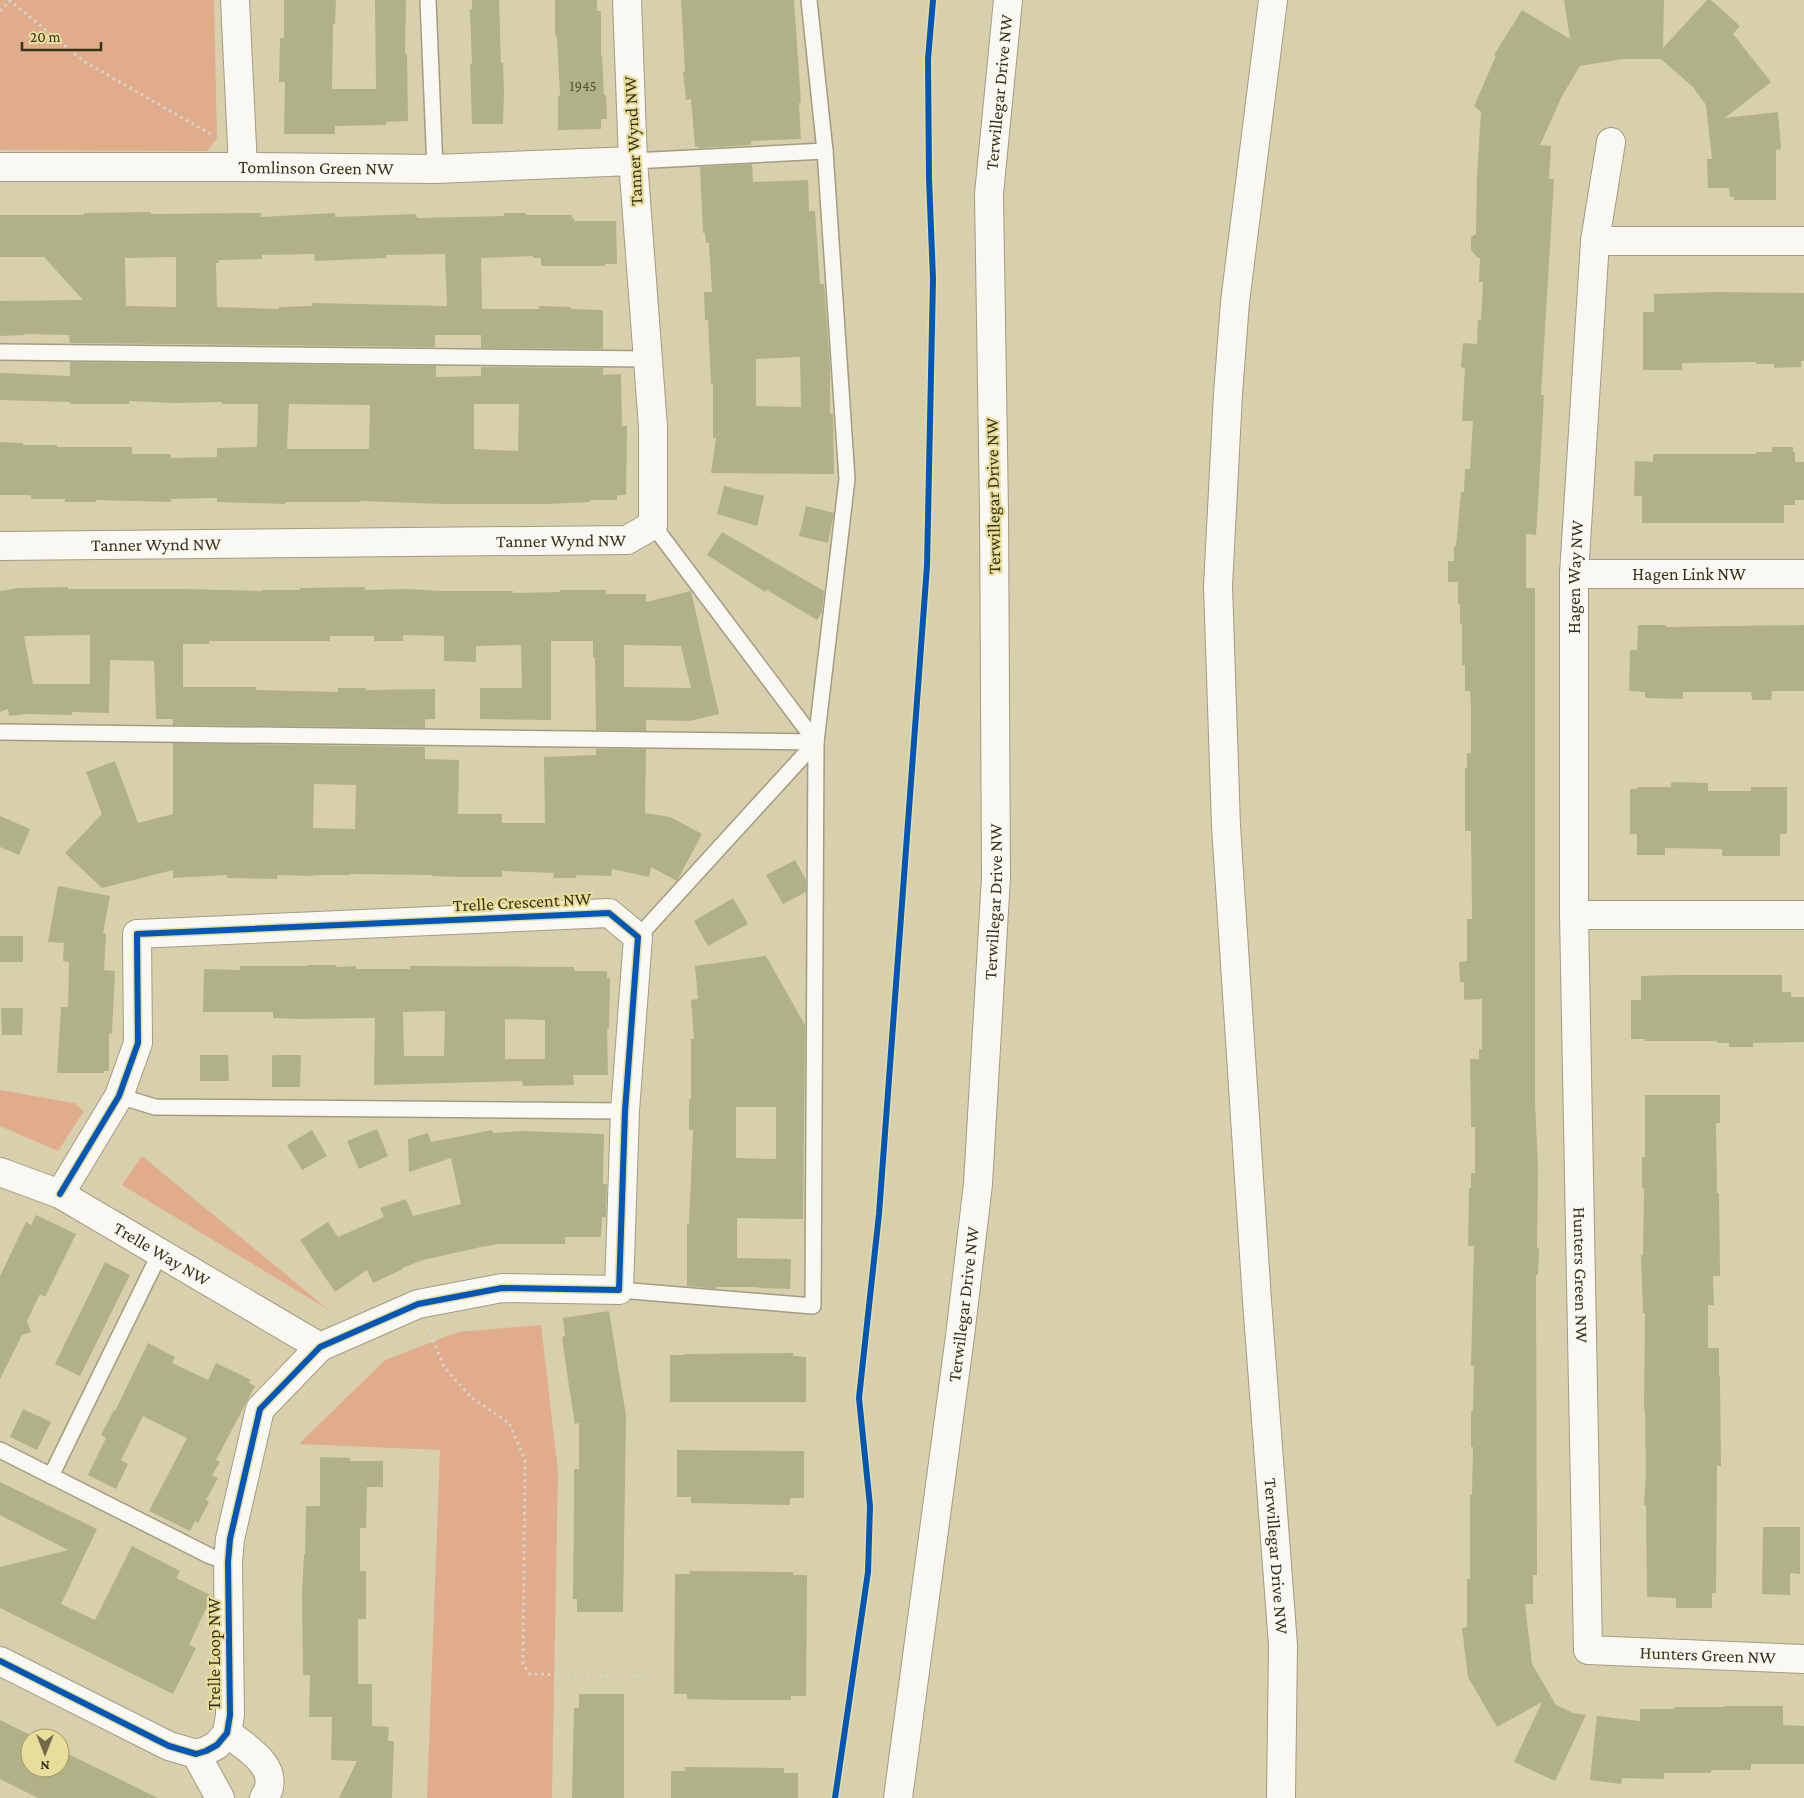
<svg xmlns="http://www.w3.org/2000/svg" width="1804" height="1798" font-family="'Crimson Pro',serif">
	<rect width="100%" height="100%" fill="#d8d0ac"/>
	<g fill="#e1ac8c">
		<polygon points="0,0 214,0 217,138 207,151 0,150"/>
		<polygon points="0,1090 74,1103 84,1111 58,1151 0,1126"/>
		<polygon points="142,1156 329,1310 122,1185"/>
		<polygon points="541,1325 558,1471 552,1798 427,1798 440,1450 299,1444 385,1360 458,1332"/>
	</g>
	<g fill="#b0b188" fill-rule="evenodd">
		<polygon points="284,0 336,0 335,24 333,24 332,89 376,89 375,0 406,0 405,54 407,54 408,121 386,122 386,125 335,126 335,134 284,134 285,82 279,82 280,38 284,38"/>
		<polygon points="472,0 499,0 501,63 503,63 504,93 503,124 472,124 470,64 472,64 470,9 472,9"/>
		<polygon points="555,0 597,0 597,11 601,11 601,56 602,56 604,95 606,95 607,119 601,119 601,129 558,130 558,96 560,96 557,37 555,35"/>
		<polygon points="681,0 794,0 801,103 799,103 801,139 751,141 751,145 699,148 698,146 695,147 691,99 686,100 683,72 685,72"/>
		<polygon points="1564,0 1664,0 1663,48 1707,0 1711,0 1740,26 1733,34 1771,82 1725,118 1778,112 1781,149 1776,150 1776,200 1734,200 1734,197 1730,197 1729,188 1708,188 1707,159 1712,159 1706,105 1693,87 1661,59 1623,59 1580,66 1562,96 1540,145 1551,146 1549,179 1554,179 1541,395 1544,395 1538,504 1536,535 1526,534 1526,588 1535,588 1535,1103 1538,1166 1537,1248 1539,1248 1538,1275 1536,1275 1537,1575 1533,1575 1533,1604 1525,1604 1532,1664 1556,1705 1573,1713 1586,1715 1555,1781 1514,1762 1542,1702 1497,1727 1468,1677 1462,1628 1467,1627 1467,1579 1470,1579 1470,1495 1472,1495 1473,1447 1471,1447 1471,1411 1473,1411 1474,1366 1471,1366 1474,1246 1468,1246 1469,1188 1471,1188 1471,1173 1475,1173 1475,1127 1471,1127 1471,1121 1470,1059 1479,1059 1479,1049 1482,1049 1482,999 1464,1000 1464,982 1460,982 1459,962 1467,961 1467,919 1472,919 1471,831 1465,831 1465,768 1467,768 1467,753 1471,753 1471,706 1470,691 1465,691 1465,665 1462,665 1462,624 1460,624 1460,604 1458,604 1458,582 1448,582 1448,561 1454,561 1454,546 1456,546 1461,492 1464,492 1465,469 1470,469 1473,421 1462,421 1465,368 1461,367 1463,343 1477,344 1478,320 1481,320 1483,282 1479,282 1480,258 1478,258 1471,250 1471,237 1476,234 1477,176 1481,112 1474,106 1496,56 1494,55 1522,10 1570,39"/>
		<path d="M 752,164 L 753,182 L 808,180 L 809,211 L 815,211 L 820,284 L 824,284 L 830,367 L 830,414 L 833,414 L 833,417 L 834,474 L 711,473 L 716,438 L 713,438 L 713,384 L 711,384 L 708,320 L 705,320 L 704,292 L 712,292 L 709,243 L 706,243 L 705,233 L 703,233 L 700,167 ZM 800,357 L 801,407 L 756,406 L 756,359 Z"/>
		<path d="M 151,212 L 151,214 L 261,213 L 261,217 L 335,213 L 335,217 L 416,214 L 417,218 L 504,216 L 504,213 L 526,213 L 526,215 L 572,215 L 572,218 L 574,218 L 574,221 L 616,221 L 617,264 L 605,264 L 605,266 L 541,266 L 541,258 L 533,258 L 533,256 L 481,258 L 482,309 L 539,309 L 539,306 L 571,307 L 571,309 L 603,310 L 603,349 L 481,348 L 481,335 L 435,335 L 435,347 L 70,343 L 69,335 L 25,334 L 25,335 L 0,336 L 0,301 L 83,300 L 44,257 L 0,257 L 0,215 L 84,215 L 84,213 ZM 314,254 L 315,261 L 386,258 L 386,255 L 445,254 L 447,306 L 312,303 L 312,306 L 279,307 L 279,309 L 217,307 L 216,263 L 219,263 L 219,260 L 262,259 L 262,255 ZM 176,257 L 176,307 L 126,306 L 125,258 Z"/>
		<polygon points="1714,292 1804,293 1804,361 1801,361 1801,367 1774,368 1774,364 1756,364 1756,362 1682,363 1682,370 1643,370 1643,312 1654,312 1654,294"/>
		<path d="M 70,362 L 436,366 L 436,377 L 481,376 L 481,367 L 603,368 L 603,375 L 621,374 L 622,426 L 627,426 L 626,495 L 617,495 L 617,500 L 590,500 L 590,502 L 548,504 L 443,504 L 360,501 L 360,502 L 285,502 L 285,504 L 217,502 L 217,498 L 171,499 L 171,502 L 96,500 L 96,502 L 65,502 L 65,499 L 31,499 L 31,495 L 0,495 L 0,442 L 23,443 L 23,445 L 57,445 L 57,447 L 132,447 L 132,454 L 171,454 L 171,458 L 217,457 L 217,448 L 257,447 L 258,404 L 222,404 L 222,402 L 176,403 L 129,401 L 129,404 L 70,404 L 70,402 L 0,400 L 0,373 L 70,376 ZM 289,404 L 370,405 L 369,449 L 287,449 ZM 474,404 L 519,404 L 518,451 L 474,449 Z"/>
		<polygon points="1772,447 1793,447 1793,452 1795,452 1795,462 1804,462 1804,500 1795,500 1795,505 1784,505 1784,523 1642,523 1642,496 1634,496 1635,461 1653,462 1653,454 1756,454 1756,452 1772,452"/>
		<polygon points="724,486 764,496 757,526 717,514"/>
		<polygon points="806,506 834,513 828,543 799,536"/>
		<polygon points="722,532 824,591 822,612 817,620 767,590 765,592 707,555"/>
		<path d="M 68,587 L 68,589 L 183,589 L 262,591 L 262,590 L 300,590 L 300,588 L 365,587 L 365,590 L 409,589 L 441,591 L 513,591 L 513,593 L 560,592 L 560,590 L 606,590 L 606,594 L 646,594 L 646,602 L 691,591 L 719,714 L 689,721 L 646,720 L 646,731 L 596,730 L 595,658 L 593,657 L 593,641 L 551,641 L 551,720 L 480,719 L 480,688 L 522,688 L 521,645 L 476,646 L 476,662 L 444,661 L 444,636 L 403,635 L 403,641 L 374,641 L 374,636 L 330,636 L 330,641 L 209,641 L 209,644 L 183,644 L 183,687 L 256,687 L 256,690 L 338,692 L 338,688 L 366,688 L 366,690 L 435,689 L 435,719 L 425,719 L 425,728 L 173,725 L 173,719 L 156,719 L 154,661 L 110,660 L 109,713 L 72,712 L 72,715 L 26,714 L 9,716 L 8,709 L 0,712 L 0,591 L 19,588 ZM 90,635 L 90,684 L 33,684 L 24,636 ZM 624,645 L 681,646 L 691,688 L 624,687 Z"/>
		<polygon points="1638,625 1666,625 1666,627 1804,625 1804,691 1772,691 1771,700 1752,700 1751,692 1683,692 1683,699 1645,698 1645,692 1629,691 1630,650 1637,650"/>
		<path d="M 173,743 L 425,747 L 425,759 L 459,760 L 458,814 L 502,814 L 502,823 L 545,823 L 544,757 L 596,755 L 596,749 L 646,749 L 645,813 L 670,817 L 702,834 L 677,881 L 651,867 L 649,877 L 612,869 L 611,876 L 576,875 L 576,878 L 553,878 L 554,873 L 502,871 L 502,877 L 462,877 L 432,876 L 432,875 L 350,874 L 350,875 L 313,875 L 313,876 L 277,875 L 277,879 L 227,878 L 227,875 L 173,878 L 173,870 L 102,888 L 65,853 L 102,814 L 86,772 L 115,761 L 138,823 L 173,814 ZM 314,784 L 356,785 L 355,829 L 313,828 Z"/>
		<polygon points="1675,782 1708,783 1708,791 1751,791 1751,787 1787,787 1787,834 1780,834 1780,856 1722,856 1722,849 1665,848 1665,855 1637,855 1637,834 1630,834 1630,789 1637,789 1637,787 1671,787 1671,783"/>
		<polygon points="0,816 30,829 19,855 0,847"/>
		<polygon points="795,860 806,880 806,892 783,904 766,875"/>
		<polygon points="58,886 110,896 103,933 106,934 104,970 115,971 112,1033 109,1034 109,1071 104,1071 104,1073 57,1073 61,1007 68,1007 69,962 63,961 64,943 48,942"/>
		<polygon points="733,898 748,924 708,946 694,921"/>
		<rect x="0" y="936" width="23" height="26"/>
		<path d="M 766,956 L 805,1025 L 803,1219 L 737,1218 L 737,1258 L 791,1259 L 790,1289 L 759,1288 L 759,1287 L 716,1287 L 716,1289 L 687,1286 L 687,1224 L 689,1224 L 693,1130 L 689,1130 L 689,1099 L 691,1099 L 691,1039 L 694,1039 L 691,1000 L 698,999 L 695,966 ZM 736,1107 L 776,1107 L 776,1159 L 736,1158 Z"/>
		<path d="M 308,965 L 336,965 L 336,967 L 356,966 L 356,969 L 410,969 L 410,966 L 574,967 L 574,970 L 577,971 L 607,971 L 607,978 L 610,978 L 609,1029 L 607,1029 L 608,1075 L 573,1075 L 574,1085 L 523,1086 L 522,1081 L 374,1085 L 375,1018 L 301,1019 L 273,1018 L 273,1012 L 203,1012 L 204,969 L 240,970 L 240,966 L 308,966 ZM 445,1011 L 444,1056 L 404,1056 L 403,1012 ZM 505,1019 L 545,1020 L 545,1059 L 505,1059 Z"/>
		<polygon points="1674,975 1782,975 1782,992 1791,992 1791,997 1804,997 1804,1042 1753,1043 1753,1047 1729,1047 1729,1043 1717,1043 1717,1041 1645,1041 1645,1039 1631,1039 1631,1000 1641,1000 1641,976"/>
		<polygon points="1,1008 23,1008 22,1035 2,1035"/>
		<polygon points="200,1055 228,1055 229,1081 200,1081"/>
		<polygon points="274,1055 301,1055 300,1087 272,1087 272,1056"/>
		<polygon points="1645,1095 1720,1095 1720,1123 1716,1123 1717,1193 1719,1193 1720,1276 1713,1276 1714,1305 1708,1305 1708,1348 1719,1348 1719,1376 1720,1376 1721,1466 1717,1466 1716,1593 1712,1593 1712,1608 1676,1608 1676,1598 1647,1597 1646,1505 1644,1505 1646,1477 1645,1409 1644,1409 1645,1313 1643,1313 1641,1255 1643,1255 1644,1188 1642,1188 1642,1157 1645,1157"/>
		<polygon points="377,1129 388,1156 359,1169 347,1141"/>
		<polygon points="312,1130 327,1156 302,1170 287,1145"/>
		<polygon points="492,1130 493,1133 522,1131 604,1134 603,1184 607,1184 606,1217 602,1217 601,1237 565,1237 565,1244 499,1244 481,1247 423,1260 402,1268 403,1269 373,1283 367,1270 335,1292 300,1240 328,1222 338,1237 384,1217 380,1208 406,1199 413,1216 461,1204 451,1158 409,1172 408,1139 428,1133 431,1142"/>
		<polygon points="36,1215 76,1234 45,1297 40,1294 27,1321 31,1332 22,1335 0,1379 0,1276 26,1222 31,1225"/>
		<polygon points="105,1262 130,1275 80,1376 55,1364"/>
		<polygon points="609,1311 626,1416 623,1612 577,1612 577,1599 573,1599 574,1512 574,1469 579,1469 579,1423 575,1424 568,1380 562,1337 565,1336 563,1318"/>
		<polygon points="148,1343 175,1357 172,1363 208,1380 216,1363 251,1380 249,1383 255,1386 216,1460 220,1462 212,1475 218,1478 206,1500 209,1502 198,1523 195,1521 190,1531 149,1511 187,1438 143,1416 121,1460 128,1464 116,1489 88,1475 106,1438 101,1435 114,1410 115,1411"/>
		<polygon points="793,1353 793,1356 806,1357 806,1402 670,1402 670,1355 684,1355 684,1354"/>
		<polygon points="23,1409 51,1422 37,1450 10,1437"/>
		<polygon points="677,1450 804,1451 804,1498 790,1498 790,1505 691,1503 691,1497 677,1497"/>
		<polygon points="320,1457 350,1458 350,1461 383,1461 383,1487 367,1487 366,1528 360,1528 360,1571 366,1571 366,1619 358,1619 358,1684 372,1684 372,1726 389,1727 388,1741 394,1741 392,1798 339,1798 357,1761 331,1760 332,1717 309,1717 310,1675 303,1675 302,1594 304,1554 305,1554 306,1506 320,1506"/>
		<polygon points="0,1482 97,1529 61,1604 95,1620 132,1546 180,1571 176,1578 212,1596 189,1645 196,1648 173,1694 0,1608 0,1567 68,1550 0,1515"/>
		<polygon points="1763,1527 1800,1527 1800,1574 1790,1573 1790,1595 1762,1594"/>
		<polygon points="690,1571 793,1572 793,1575 807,1575 806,1696 791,1696 791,1700 730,1700 687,1699 687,1694 674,1694 675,1574 690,1574"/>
		<polygon points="579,1694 624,1694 624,1798 572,1798 574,1708 579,1708"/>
		<polygon points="1725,1706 1783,1706 1783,1725 1804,1726 1804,1764 1751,1764 1751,1770 1711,1770 1711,1773 1664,1773 1664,1779 1622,1778 1621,1784 1590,1780 1597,1716 1640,1721 1640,1709 1674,1709 1674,1707 1725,1707"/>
		<polygon points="0,1720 36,1738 30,1738 30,1768 60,1768 60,1750 158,1798 38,1798 0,1779"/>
		<polygon points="685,1767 784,1768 784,1773 798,1773 798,1798 671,1798 671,1771 685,1771"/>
	</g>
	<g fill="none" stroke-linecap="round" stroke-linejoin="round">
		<g stroke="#a39c80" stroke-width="18">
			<g id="lane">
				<polyline points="428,0 435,169"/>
				<polyline points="633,161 825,151"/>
				<polyline points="0,352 648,359"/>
				<polyline points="0,732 816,742 847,479 825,151 809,0"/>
				<polyline points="638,937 816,742"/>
				<polyline points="119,1096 155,1107 625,1111"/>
				<polyline points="619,1290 813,1306 816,742 653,525"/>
				<polyline points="0,1450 210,1556 228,1562"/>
				<polyline points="51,1476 160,1253"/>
			</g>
		</g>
		<g stroke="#a39c80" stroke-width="30">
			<g id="street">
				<polyline points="235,0 243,167"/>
				<path id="s1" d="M 0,167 L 243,167 L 435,169 L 633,161"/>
				<polyline points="1595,241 1611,142"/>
				<path id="s2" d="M 0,546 L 627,540 L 653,525 L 653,427 L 633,161 L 627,0"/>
				<path id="s3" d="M 1574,574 L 1804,574"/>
				<path id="s4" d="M 1574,915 L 1574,574 L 1595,241 L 1804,241"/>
				<path id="s5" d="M 1804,915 L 1574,915 L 1588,1650 L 1804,1659"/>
				<path id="s6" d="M 0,1172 L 60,1194 L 320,1347"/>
				<polyline points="0,1661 169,1746 196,1754 206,1751 217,1745 227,1733 230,1715 228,1562 230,1539 260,1409 320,1347 418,1304 502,1288 619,1290 625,1111 638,937 609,913 137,934 138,1043 119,1096 60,1194"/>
				<path d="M 227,1733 C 246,1747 284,1769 264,1798"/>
				<polyline points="196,1754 220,1798"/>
			</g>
		</g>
		<g stroke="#a39c80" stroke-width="30">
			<g id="primary">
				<path id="s7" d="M 1273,0 L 1235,302 L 1228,394 L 1218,586 L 1226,826 L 1257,1301 L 1283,1645 L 1281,1798"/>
				<path id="s8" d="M 898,1798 L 960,1336 L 978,1184 L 996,877 L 994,511 L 989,194 L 1008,0"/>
			</g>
		</g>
		<g stroke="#d7d4c8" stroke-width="3" stroke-dasharray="2.5 4" stroke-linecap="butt">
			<polyline points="9,0 85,62 214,136"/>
			<polyline points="0,11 10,1"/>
			<polyline points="428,1328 444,1367 472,1398 509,1423 525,1460 523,1664 530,1674 655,1677"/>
		</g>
		<use href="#lane" stroke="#f9f8f3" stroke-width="15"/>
		<use href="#street" stroke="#f9f8f3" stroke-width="28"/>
		<use href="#primary" stroke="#f9f8f3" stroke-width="28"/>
		<g stroke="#e9dd9b" stroke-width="9">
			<g id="cycleway">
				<polyline points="0,1661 169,1746 196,1754 206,1751 217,1745 227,1733 230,1715 228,1562 230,1539 260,1409 320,1347 418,1304 502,1288 619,1290 625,1111 638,937 609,913 137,934 138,1043 119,1096 60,1194"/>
				<polyline points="835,1798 868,1572 870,1506 859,1398 879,1214 927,566 933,279 929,178 928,59 933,0"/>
			</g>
		</g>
		<use href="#cycleway" stroke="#0057b8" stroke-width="6"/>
	</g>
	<g text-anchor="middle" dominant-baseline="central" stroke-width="4.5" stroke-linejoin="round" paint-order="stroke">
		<g font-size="15" fill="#555234">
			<text x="583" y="86">1945</text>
		</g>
		<g font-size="18" fill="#373318" stroke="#e9dd9b">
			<text stroke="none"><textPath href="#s8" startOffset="1712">Terwillegar Drive NW</textPath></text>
			<text transform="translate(633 141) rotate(-93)">Tanner Wynd NW</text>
			<text stroke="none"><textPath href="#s1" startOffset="316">Tomlinson Green NW</textPath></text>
			<text transform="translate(993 496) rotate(-91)">Terwillegar Drive NW</text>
			<text stroke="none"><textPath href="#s2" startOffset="561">Tanner Wynd NW</textPath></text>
			<text stroke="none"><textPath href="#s2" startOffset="156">Tanner Wynd NW</textPath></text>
			<text stroke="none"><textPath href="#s3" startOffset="115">Hagen Link NW</textPath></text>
			<text stroke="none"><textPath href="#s4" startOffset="338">Hagen Way NW</textPath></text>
			<text stroke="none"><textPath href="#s8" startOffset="902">Terwillegar Drive NW</textPath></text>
			<text transform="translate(522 902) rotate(-3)">Trelle Crescent NW</text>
			<text stroke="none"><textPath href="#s6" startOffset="182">Trelle Way NW</textPath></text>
			<text stroke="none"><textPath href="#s5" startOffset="590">Hunters Green NW</textPath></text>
			<text stroke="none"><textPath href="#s8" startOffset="498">Terwillegar Drive NW</textPath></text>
			<text stroke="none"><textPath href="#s7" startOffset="1561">Terwillegar Drive NW</textPath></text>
			<text transform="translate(214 1654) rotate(-90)">Trelle Loop NW</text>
			<text stroke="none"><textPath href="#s5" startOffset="1085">Hunters Green NW</textPath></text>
		</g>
	</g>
	<g transform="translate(45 1753) rotate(180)"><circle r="24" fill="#e9dd9b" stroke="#a29967"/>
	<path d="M0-4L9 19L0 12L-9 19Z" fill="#6f6a4c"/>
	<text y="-8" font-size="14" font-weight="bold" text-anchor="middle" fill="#373318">N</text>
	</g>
	<path d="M22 42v8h79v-8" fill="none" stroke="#373318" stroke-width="2.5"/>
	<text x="30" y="42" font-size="15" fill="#373318" stroke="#e9dd9b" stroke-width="4" paint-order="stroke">20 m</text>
</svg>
